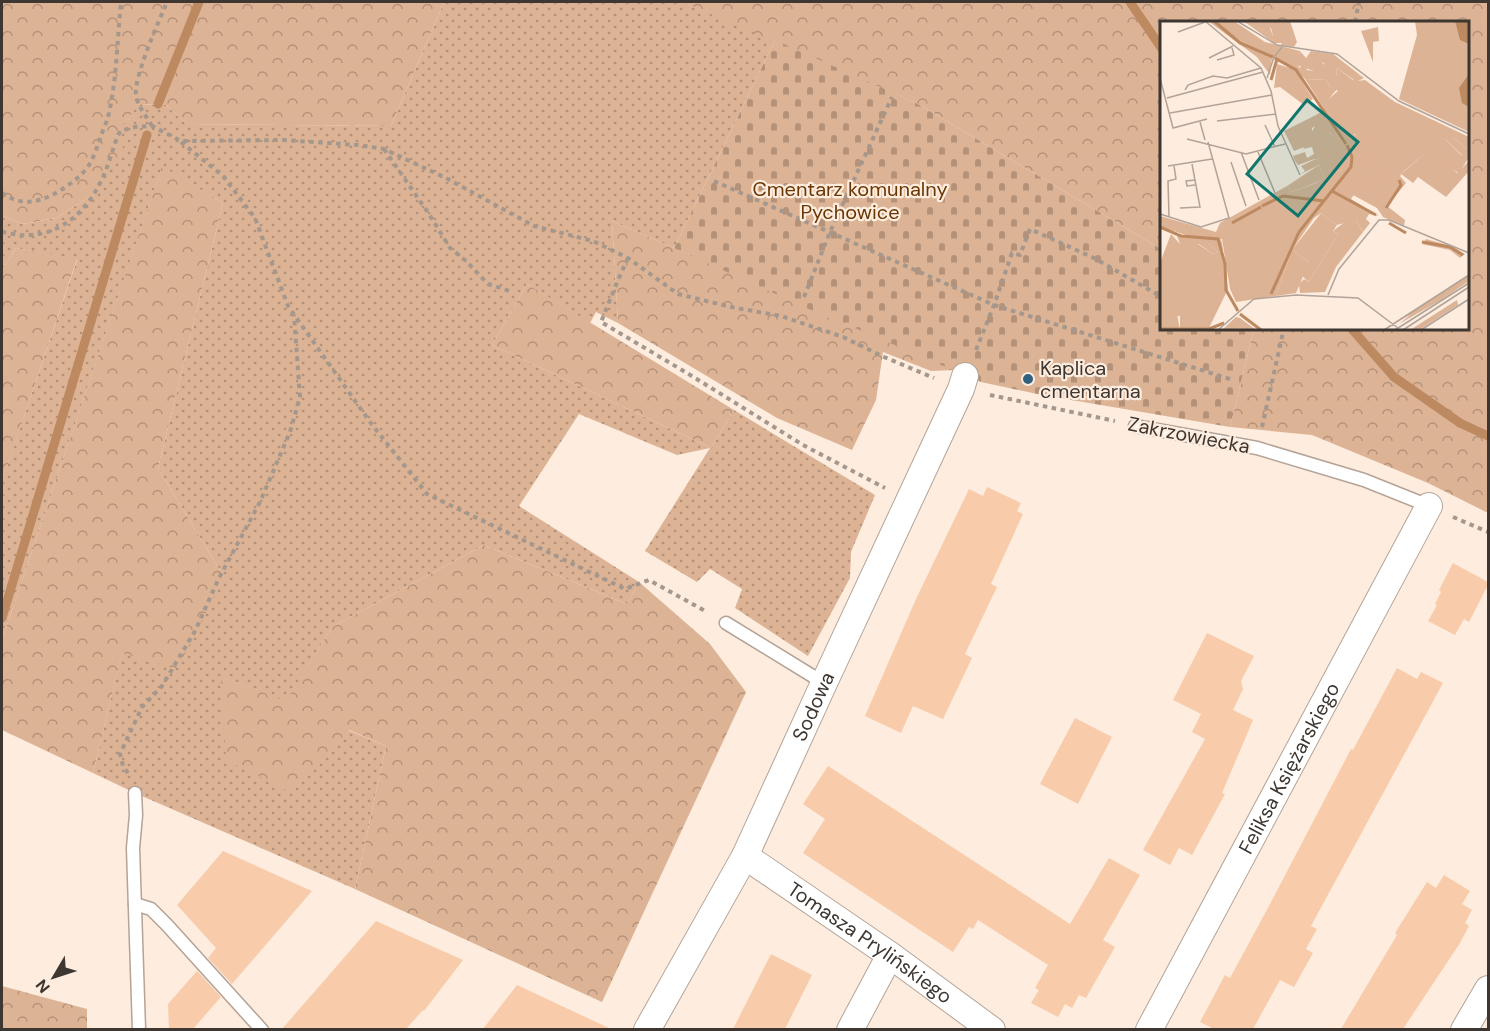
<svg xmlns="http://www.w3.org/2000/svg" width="1490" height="1031" font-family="'DM Sans',sans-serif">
	<defs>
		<pattern id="grass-dots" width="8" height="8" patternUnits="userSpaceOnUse" patternTransform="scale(1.5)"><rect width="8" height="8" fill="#ddb395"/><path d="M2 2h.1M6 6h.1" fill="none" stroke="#b4927a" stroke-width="1.8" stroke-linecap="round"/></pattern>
		<pattern id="forest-crowns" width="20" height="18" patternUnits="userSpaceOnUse" patternTransform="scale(1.5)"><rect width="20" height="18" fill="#ddb395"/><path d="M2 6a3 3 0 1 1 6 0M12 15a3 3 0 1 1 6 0" fill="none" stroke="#b4927a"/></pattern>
		<pattern id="cemetery-stones" width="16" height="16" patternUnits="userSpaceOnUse" patternTransform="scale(1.5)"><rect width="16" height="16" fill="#ddb395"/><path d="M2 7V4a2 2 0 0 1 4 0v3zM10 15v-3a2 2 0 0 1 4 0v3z" fill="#b4927a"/></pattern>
	</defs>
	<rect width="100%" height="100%" fill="#feecde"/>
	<polygon fill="url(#grass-dots)" points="444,2 683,2 775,40 674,248 612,221 618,323 596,312 590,323 527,284 492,345 711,448 734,410 875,495 851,552 850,578 808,656 735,608 742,589 710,569 697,582 645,551 710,448 677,455 579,414 519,506 639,582 627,604 484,545 332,627 286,702 221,677 386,746 355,889 135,793 93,773 122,652 224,577 158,468 223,203 162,167 2,640 2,471 4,475 77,260 16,248 2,270 2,216 23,224 56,218 91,196 117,128 130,118 134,104 166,105 187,124 391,126"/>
	<g fill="url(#forest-crowns)">
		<polygon points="2,2 444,2 391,126 187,124 166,105 135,104 130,118 118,128 120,131 123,148 91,196 56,218 23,224 2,216"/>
		<polygon points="683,2 1488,2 1488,513 1428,483 1312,435 1230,427 1254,329 1468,328 1468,22 1162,22 1161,249 918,104"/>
		<polygon points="162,166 223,203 158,468 224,577 177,669 122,653 93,773 2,730 2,640"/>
		<polygon points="612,221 955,370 931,371 883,352 876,400 852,450 777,418 618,323"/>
		<polygon points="16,248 77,259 4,476 2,471 2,270"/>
		<polygon points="527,284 734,410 711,448 492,345"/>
		<polygon points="484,545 627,604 639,582 710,644 746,692 602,1002 355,889 386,746 349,730 290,792 226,760 221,677 286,701 332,627"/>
		<polygon points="2,986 87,1009 87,1029 2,1029"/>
	</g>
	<polygon fill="url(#cemetery-stones)" points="775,40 918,104 1161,249 1162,328 1254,329 1230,427 1042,395 981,382 841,322 840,323 674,248"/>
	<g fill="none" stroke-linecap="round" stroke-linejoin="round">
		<g stroke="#bd8961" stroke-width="9">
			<polyline points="1130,2 1162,49"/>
			<polyline points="158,104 199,2"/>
			<polyline points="1351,328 1394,377 1460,423 1488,436"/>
			<polyline points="2,618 147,135"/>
		</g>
	</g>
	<g fill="#f8ccab">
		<polygon points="987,487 1021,503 1017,511 1023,514 991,584 997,587 965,654 972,658 943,719 913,706 901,733 865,716 916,599 969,489 983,496"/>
		<polygon points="1453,563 1488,582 1488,585 1469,622 1464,619 1455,635 1428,621 1437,605 1435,604 1441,592 1439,590"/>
		<polygon points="1207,633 1254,656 1241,681 1243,689 1233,710 1253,720 1222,793 1225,794 1192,855 1179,848 1170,865 1143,850 1205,739 1192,732 1201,714 1173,700"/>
		<polygon points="1397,668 1417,679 1421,672 1443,683 1311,926 1317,929 1306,949 1313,953 1294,987 1280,980 1253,1029 1214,1029 1200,1022 1225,975 1230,978 1270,904 1351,749 1353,750"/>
		<polygon points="1075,718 1112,737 1078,804 1040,784"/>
		<polygon points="828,766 1070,924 1109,858 1140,875 1103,940 1115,947 1086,998 1079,995 1072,1008 1065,1004 1058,1017 1031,1003 1039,990 1035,988 1048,965 978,920 973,929 969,927 953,952 803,853 825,819 803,804"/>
		<polygon points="223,851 312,891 232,984 208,958 216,948 177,905"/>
		<polygon points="1444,875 1470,891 1462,904 1472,910 1465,923 1469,926 1460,943 1403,1029 1341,1029 1397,935 1395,933 1427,882 1436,888"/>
		<polygon points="376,921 463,960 424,1011 423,1010 406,1029 282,1029"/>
		<polygon points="771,954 812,975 785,1029 733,1029"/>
		<polygon points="197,971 221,997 193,1029 169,1029 168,1004"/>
		<polygon points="517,985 611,1029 483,1029"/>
	</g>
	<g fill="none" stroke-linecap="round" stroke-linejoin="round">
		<g stroke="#b4a396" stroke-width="15">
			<g id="service">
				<polyline points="1135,426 1257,448 1364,480 1429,506"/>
				<polyline points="726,623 824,683"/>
				<polyline points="135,793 136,815 133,848 139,1030"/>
				<polyline points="135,904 151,909 167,925 262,1030"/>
			</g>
		</g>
		<g stroke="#b4a396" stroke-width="28">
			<g id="minor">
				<path id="s1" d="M 745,856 L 890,955 L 992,1030"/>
				<path id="s2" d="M 647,1030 L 745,856 L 824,683 L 961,389 L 965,376"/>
				<polyline points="850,1030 890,955"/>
				<path id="s3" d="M 1149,1030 L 1429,506"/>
				<polyline points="1464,1030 1488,989"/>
			</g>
		</g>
		<g stroke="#a4978d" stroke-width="4" stroke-dasharray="4.5 4.5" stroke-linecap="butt">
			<polyline points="1355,22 1359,2"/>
			<path d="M 152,126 C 147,117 138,107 136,96 C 133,78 159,21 167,2"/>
			<polyline points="181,142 223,176 255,218 288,306 370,422 427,494 625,589 649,580 707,612"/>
			<polyline points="384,149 429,214 450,248 465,260 488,284 510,291"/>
			<polyline points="714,181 994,305 1233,380"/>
			<path d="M 2,193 C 20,205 34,204 54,194 C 67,187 81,177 89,165 C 94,157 97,147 100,139 C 102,132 106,124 108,117 C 117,80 117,40 121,2"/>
			<path d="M 2,232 C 10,233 20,236 29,235 C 62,234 86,211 100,183 C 109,167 112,148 120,131 L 135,127 L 152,126 L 181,141 L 283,140 L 358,145 L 384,149 L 446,178 L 534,226 L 593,241 L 628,258 L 678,294 L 731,307 L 781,316 L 843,337 L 884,357 L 934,378"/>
			<polyline points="628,258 618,280 601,322 687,373 803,445 885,488"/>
			<polyline points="804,297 830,232 892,97"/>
			<polyline points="976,350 994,305 1012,253 1020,255 1030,229 1094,258 1162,297"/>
			<polyline points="990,395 1115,421"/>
			<polyline points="1262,427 1284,328"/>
			<polyline points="1453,517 1488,532"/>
			<polyline points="128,773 123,766 120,754 142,707 162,686 195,631 219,578 260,502 290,432 300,397 294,315"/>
		</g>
		<use href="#service" stroke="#fff" stroke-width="12"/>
		<use href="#minor" stroke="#fff" stroke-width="26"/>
	</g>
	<circle fill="#30617f" stroke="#feecde" stroke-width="2" cx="1028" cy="379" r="6"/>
	<g text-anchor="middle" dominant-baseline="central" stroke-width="4.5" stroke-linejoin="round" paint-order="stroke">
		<g font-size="20" fill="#693704" stroke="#feecde">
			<text x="850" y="189">Cmentarz komunalny<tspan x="850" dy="23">Pychowice</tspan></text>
		</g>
		<g font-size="20" fill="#3d3631" stroke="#feecde" text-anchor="start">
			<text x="1040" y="368">Kaplica<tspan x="1040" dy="23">cmentarna</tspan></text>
		</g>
		<g font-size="20" fill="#3d3631" stroke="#feecde">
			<text transform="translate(1189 435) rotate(11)">Zakrzowiecka</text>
			<text stroke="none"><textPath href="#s2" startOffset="364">Sodowa</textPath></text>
			<text stroke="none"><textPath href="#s3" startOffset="297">Feliksa Księżarskiego</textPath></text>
			<text stroke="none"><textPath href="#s1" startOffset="152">Tomasza Prylińskiego</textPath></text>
		</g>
	</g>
	<g transform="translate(1160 21)">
		<rect width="309" height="309" fill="#feecde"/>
		<path d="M 80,0 L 130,0 L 137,21 L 134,26 L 121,24 L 124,15 L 113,15 L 111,7 L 104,9 ZM 140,30 L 146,37 L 151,30 L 176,56 L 177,47 L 193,59 L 200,54 L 204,57 L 198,60 L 205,59 L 235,81 L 309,116 L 309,129 L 293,117 L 285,118 L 301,134 L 309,136 L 299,152 L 263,134 L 244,150 L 240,155 L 246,162 L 227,185 L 245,199 L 244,205 L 223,196 L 217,187 L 180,167 L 198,115 L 194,113 L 187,121 L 183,148 L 165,158 L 159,144 L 162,142 L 157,138 L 163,135 L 138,144 L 135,140 L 133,135 L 145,131 L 147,137 L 154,133 L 152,126 L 143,128 L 155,105 L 145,110 L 140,102 L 156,94 L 179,123 L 183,122 L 163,90 L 166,80 L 178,70 L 170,66 L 167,59 L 145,58 L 142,55 L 154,50 L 136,44 ZM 189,198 L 196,199 L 203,211 L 176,246 L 165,271 L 140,272 L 139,263 L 144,258 L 149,261 L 178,213 L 173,210 ZM 17,215 L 60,217 L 62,222 L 48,222 L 58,231 L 53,233 L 39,223 L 20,223 ZM 132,229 L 149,241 L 136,272 L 116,275 ZM 309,254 L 309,260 L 281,279 L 239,303 L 250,294 L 235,301 ZM 17,293 L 20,309 L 0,307 L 0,296 Z" fill="#ddb395"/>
		<path d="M 48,0 L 74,0 L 105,21 L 140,30 L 137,44 L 140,47 L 145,41 L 147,49 L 154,50 L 154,55 L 142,55 L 141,59 L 153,78 L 144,84 L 120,66 L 114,67 L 117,43 L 130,47 L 112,37 L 110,54 L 97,36 ZM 255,0 L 309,0 L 309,111 L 239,78 L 257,14 ZM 85,1 L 104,9 L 109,5 L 113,15 L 124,15 L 127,22 L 114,22 ZM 218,6 L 219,20 L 213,21 L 213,41 L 201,10 ZM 151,30 L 173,33 L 200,54 L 194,59 L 177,47 L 176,56 L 159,56 L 157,47 L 165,43 L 153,36 ZM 145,58 L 167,59 L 170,66 L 177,68 L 166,81 L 165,89 ZM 163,90 L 183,122 L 179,124 L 169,110 L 160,109 L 156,94 ZM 151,101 L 156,104 L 152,107 L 152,123 L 134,130 L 124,110 L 140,102 L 146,110 ZM 285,111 L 309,129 L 309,136 L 306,138 L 285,118 ZM 187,112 L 208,117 L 217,125 L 207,156 L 191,178 L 219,195 L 209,193 L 206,198 L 210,202 L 203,211 L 196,199 L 177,204 L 161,192 L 154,197 L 132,229 L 116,275 L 76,281 L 70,268 L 62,218 L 37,218 L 0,205 L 0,195 L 56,211 L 60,202 L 127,165 L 132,171 L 156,162 L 183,148 L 176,135 L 187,123 ZM 161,131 L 163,135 L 157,138 L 163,142 L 141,153 L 145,150 L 141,145 L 156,138 L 147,138 ZM 263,134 L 282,140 L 297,152 L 309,140 L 309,150 L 286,176 L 258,156 L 253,162 L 241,153 ZM 227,148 L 235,150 L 215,173 L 215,182 L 209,176 L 213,161 ZM 266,218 L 291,225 L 305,233 L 300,237 L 290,229 L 262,223 ZM 297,279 L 298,284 L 259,309 L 250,309 ZM 76,296 L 80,297 L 96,309 L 62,309 Z" fill="#ddb395"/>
		<path d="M 11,213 L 20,223 L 38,223 L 53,233 L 58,231 L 48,222 L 62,222 L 68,268 L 48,309 L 20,309 L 20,295 L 0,296 L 0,242 Z" fill="#ddb395"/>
		<path d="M 159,144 L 165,158 L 132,171 L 127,165 Z" fill="#ddb395"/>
		<path d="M 195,147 L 204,154 L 190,172 L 181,165 ZM 161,192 L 177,204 L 173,210 L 178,213 L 149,261 L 141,254 L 149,241 L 132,229 Z" fill="#ddb395"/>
		<path d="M 295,0 L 309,0 L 309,23 L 300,19 ZM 309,53 L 309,86 L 302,82 L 299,67 Z" fill="#bd8961"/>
		<path fill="none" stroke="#bd8961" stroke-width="3" d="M 54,0 L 80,22 L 113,36M 115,37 L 136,49 L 186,123M 111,59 L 117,38M 172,170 L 216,194M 102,185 L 123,175 L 164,180M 226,187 L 241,164 L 239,159M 72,202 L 101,186M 229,202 L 246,212M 0,206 L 21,215 L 58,218 L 65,243 L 66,269 L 78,290M 262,221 L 290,226 L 303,234M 111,273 L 139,211 L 191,146 L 192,136 L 187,124M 80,293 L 101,309M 0,308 L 49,308 L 64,302"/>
		<path fill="none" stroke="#b1a399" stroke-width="1.5" d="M 45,0 L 101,47 L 111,70 L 118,105 L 140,154M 77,0 L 117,24 L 177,33 L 239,80 L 309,113M 18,11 L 45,1M 49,37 L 73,25M 57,39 L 74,34 L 72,27M 0,57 L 13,107 L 47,98M 107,57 L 114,36 L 122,26M 25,69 L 28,64 L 53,55 L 67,57 L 101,47M 7,77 L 103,51M 10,92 L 112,74M 57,100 L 116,93M 40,101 L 45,119M 105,104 L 115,126M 27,118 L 86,133 L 125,123M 81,131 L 99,179M 98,131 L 115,172M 71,141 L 86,185M 8,145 L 52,138M 35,164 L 27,165 L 26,160 L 35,159M 20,187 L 40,186 L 32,143M 0,193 L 41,206 L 69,197 L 48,121M 9,196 L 8,160 L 16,158 L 14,145M 168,274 L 179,248 L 219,199 L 229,199 L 309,232M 58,309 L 94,278 L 136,274 L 198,277 L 238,307M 224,309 L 309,254M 235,309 L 309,262M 243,309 L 309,266M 261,309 L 309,278"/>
		<path fill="#0f766e" fill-opacity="0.15" stroke="#0f766e" stroke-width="3" d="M 147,79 L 198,121 L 138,195 L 87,153 Z"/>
		<rect width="309" height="309" fill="none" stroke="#3d3631" stroke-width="3"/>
	</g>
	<rect width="1490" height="1031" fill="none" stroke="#3d3631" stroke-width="6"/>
	<g transform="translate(54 977) rotate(231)" stroke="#feecde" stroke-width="4.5" paint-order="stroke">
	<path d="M0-4.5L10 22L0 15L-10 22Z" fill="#3d3631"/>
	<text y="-9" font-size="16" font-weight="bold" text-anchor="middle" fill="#3d3631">N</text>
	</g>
</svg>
